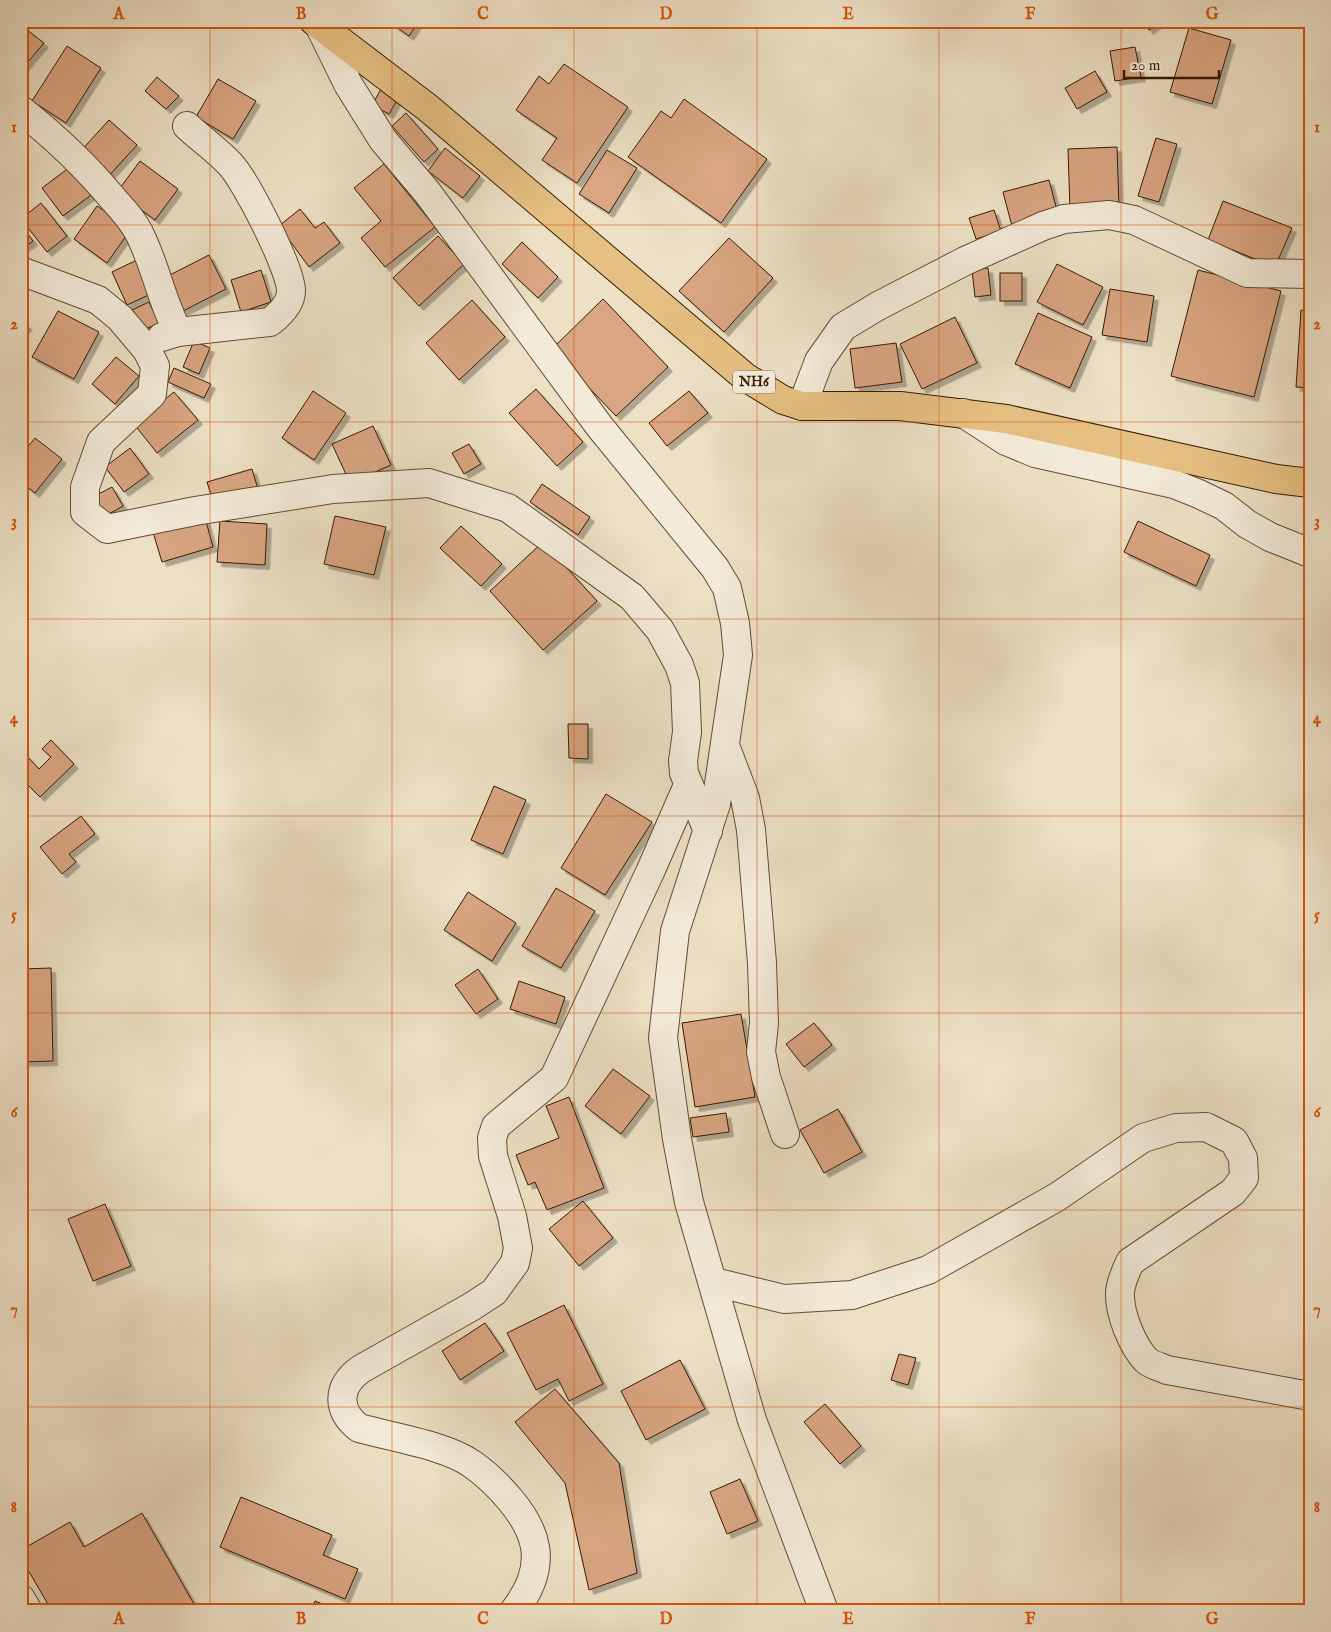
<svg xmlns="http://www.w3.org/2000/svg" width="1331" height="1632" font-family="'IM FELL English',serif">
	<defs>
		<filter id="shadow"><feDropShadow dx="4.5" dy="4.5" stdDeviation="0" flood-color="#0004"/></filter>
	</defs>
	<rect width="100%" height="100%" fill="#ede0c5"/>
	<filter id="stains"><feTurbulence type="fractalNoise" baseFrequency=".004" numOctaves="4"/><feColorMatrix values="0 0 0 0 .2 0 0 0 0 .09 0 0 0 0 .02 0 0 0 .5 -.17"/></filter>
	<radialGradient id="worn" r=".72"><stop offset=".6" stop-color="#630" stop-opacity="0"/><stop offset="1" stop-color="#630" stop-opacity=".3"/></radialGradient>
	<g fill="#d9a582" stroke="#351a00" filter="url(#shadow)">
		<polygon points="388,21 419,21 409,36"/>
		<polygon points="1142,21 1161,21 1149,30"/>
		<polygon points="21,25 44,43 21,70"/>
		<polygon points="1189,28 1231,40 1212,104 1170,92"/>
		<polygon points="67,46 101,68 66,123 32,101"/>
		<polygon points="1135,47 1141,77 1115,81 1110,51"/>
		<polygon points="564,64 628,107 577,183 542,160 557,138 516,110 539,76 549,84"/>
		<polygon points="1095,71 1107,92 1077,109 1065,88"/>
		<polygon points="157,77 179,96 166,109 145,91"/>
		<polygon points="218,79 256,101 233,139 196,117"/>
		<polygon points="384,84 401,93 389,114 372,105"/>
		<polygon points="684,99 767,159 721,223 628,157 661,111 671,118"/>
		<polygon points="406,113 438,149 424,162 392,126"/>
		<polygon points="109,120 137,145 106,179 78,154"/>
		<polygon points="1156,138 1177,144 1159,202 1138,196"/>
		<polygon points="1117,147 1119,207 1070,209 1068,149"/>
		<polygon points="445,148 480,176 463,198 428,171"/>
		<polygon points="607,150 637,168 609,213 579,194"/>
		<polygon points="140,161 178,189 155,220 117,192"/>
		<polygon points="384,164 435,227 385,267 361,238 381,221 354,188"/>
		<polygon points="70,167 91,195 63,216 42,188"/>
		<polygon points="1049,180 1059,218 1013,230 1003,192"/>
		<polygon points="1306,191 1310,191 1310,246"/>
		<polygon points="1223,201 1292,228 1275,267 1208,240"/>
		<polygon points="41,203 67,236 47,252 21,219"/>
		<polygon points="97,206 131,229 107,263 74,239"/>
		<polygon points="300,209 315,228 324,222 340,243 309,267 279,226"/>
		<polygon points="994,210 1001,231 976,239 969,218"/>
		<polygon points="21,226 33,241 21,250"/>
		<polygon points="438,236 464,264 419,306 393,278"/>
		<polygon points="729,238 773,278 724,332 679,291"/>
		<polygon points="522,242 558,277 538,298 502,264"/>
		<polygon points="209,255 226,289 183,311 166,277"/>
		<polygon points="139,259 155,292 127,305 112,272"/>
		<polygon points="1057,264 1103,287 1083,325 1037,302"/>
		<polygon points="988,268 991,295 975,297 972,270"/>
		<polygon points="261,270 271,302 241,312 231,280"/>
		<polygon points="1198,270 1281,291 1254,397 1171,376"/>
		<rect x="1000" y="273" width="22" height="28"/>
		<polygon points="1110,289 1154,296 1147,342 1102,335"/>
		<polygon points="603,299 668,367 616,416 552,349"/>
		<polygon points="472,300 505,337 459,380 426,343"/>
		<polygon points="149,302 159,323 141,331 132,310"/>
		<polygon points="1301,310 1310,311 1310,388 1296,387"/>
		<polygon points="58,311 99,332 74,379 32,357"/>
		<polygon points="1038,313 1092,337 1070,388 1015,364"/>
		<polygon points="955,317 977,363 922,389 900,344"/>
		<polygon points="21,319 28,326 21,332"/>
		<polygon points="194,341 210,348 199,374 183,367"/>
		<polygon points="896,343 902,382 855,388 850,349"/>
		<polygon points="116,357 139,376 115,404 92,384"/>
		<polygon points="174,368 211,384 204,398 168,382"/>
		<polygon points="536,389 583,442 557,466 509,413"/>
		<polygon points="313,391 346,413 314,460 282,438"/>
		<polygon points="689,391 708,413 667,446 649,423"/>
		<polygon points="174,392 198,420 157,453 134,424"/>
		<polygon points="373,426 391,465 350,483 332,444"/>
		<polygon points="35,438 62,459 35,493 21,482 21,455"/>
		<polygon points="469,444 481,464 464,474 452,453"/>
		<polygon points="130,448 149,474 124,492 105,467"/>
		<polygon points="252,469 258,489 213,502 207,482"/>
		<polygon points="542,484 590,517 578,535 530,502"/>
		<polygon points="112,487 123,506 102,518 91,498"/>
		<polygon points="204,514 213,547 162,562 152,529"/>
		<polygon points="335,516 386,527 374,575 324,564"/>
		<polygon points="220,521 267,524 265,565 217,562"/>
		<polygon points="1138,521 1210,555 1196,586 1124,552"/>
		<polygon points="461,526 502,564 481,586 440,548"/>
		<polygon points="543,542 597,601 543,650 490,591"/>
		<polygon points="568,724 588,724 588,759 569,758"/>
		<polygon points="51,740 74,764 40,797 21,778 21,759 26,755 39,769 51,757 42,749"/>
		<polygon points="494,786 526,800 503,854 471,840"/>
		<polygon points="606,794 652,822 605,895 561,868"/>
		<polygon points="81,816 95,834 69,854 76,862 62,874 40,847"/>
		<polygon points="556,888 595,911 561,968 522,946"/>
		<polygon points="468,892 516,923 492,961 444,930"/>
		<polygon points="51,968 53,1061 21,1062 21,969"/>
		<polygon points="478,969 498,999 476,1014 455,985"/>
		<polygon points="519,981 565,997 556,1024 510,1009"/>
		<polygon points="741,1014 755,1097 695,1107 682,1023"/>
		<polygon points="814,1023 832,1045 804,1067 786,1044"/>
		<polygon points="613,1069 650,1096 621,1134 585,1106"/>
		<polygon points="569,1097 604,1188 547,1210 535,1182 528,1185 516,1155 559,1138 546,1106"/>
		<polygon points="838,1109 862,1152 824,1173 800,1130"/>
		<polygon points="726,1113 729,1132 693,1137 690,1118"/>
		<polygon points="583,1201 613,1238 579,1266 549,1229"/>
		<polygon points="105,1204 131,1266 93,1281 68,1219"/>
		<polygon points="564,1305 603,1384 569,1401 558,1379 536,1390 507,1333"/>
		<polygon points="485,1323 504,1351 460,1380 442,1351"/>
		<polygon points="899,1354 916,1358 908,1385 891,1380"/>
		<polygon points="680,1360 705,1409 646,1440 621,1391"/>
		<polygon points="555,1389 619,1463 637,1573 589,1590 565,1483 515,1422"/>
		<polygon points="825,1404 861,1446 840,1464 804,1422"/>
		<polygon points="740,1479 758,1521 727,1534 710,1492"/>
		<polygon points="241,1497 332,1535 323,1555 358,1569 345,1599 220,1547"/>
		<polygon points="142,1513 198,1611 52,1611 21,1558 21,1550 70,1522 84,1547"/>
		<polygon points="315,1601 340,1611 311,1611"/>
		<polygon points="557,1603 567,1611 551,1611"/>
	</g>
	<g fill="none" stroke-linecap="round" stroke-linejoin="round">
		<g stroke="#634c31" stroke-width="30">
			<g id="minor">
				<polyline points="320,27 348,84 383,140 427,192 600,427 715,568 727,588 735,623 738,655 716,804 675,931 663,1038 677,1139 689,1202 752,1420 824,1611"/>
				<path d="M 21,110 C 55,137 86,166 114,200 C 124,211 135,223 141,237 C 156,268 162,302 178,332 L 162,337"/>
				<polyline points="21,271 98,300 120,318 147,350 155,366 152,394 101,442 85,487 85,512 107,529 195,511 333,489 429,483 508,508 632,597 660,630 679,665 685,683 687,732 683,761 684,773 708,831"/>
				<path d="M 178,332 L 270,322 C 279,315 291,304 291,291 C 291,269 246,181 230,164 C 217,150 201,139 187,126"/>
				<polyline points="802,406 819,361 843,327 878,306 965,261 1043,226 1064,219 1109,215 1134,220 1247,273 1310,274"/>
				<polyline points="963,413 1006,441 1035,453 1174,484 1199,494 1224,506 1247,524 1270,537 1310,553"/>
				<polyline points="726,748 745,798 751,830 762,963 764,1023 761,1052 766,1077 785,1134"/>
				<path d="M 714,1282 L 784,1299 L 852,1295 L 928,1270 L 1057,1197 L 1143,1138 L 1176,1128 L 1206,1127 L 1234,1141 L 1243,1158 L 1244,1178 L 1233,1192 L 1130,1262 C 1126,1271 1121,1281 1120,1292 C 1119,1313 1132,1345 1146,1360 C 1151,1365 1161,1367 1167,1370 L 1310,1396"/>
				<polyline points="21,1599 28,1611"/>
				<path d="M 514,1611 C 528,1593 539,1571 535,1547 C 530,1516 496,1481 472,1464 C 445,1445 391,1437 359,1428 C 336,1410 337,1386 361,1369 L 471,1307 L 494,1292 L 515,1263 L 518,1248 L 512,1216 L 493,1156 L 492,1138 L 496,1126 L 554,1078 L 650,872 L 688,785"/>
			</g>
		</g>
		<g stroke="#351a00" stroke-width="30">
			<polyline id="highway" points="314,21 428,108 745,377 783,400 802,406 900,406 1006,419 1276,479 1310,483"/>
		</g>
		<use href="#minor" stroke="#f3ebd9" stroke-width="28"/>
		<use href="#highway" stroke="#e6c082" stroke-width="28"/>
	</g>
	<path fill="none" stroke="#d6530b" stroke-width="1" stroke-opacity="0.55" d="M 210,21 L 210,1611M 392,21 L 392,1611M 574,21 L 574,1611M 757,21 L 757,1611M 939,21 L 939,1611M 1121,21 L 1121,1611M 21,225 L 1310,225M 21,422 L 1310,422M 21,619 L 1310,619M 21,816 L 1310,816M 21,1013 L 1310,1013M 21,1210 L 1310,1210M 21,1407 L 1310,1407"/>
	<g text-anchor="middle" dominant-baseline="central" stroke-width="4.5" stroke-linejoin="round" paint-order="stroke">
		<rect fill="#f3ebd9" stroke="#6e5941" stroke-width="1" x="733" y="370.5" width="42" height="23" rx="4"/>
		<g font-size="14" font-weight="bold" fill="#351a00">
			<text x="754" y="382">NH6</text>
		</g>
	</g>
	<rect width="1331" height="1632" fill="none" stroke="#ede0c5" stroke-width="55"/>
	<path d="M1124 70v8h95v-8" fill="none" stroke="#351a00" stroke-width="2.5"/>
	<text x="1131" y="70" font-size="15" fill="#351a00" stroke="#f3ebd9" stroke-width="4" paint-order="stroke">20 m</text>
	<rect x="28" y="28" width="1276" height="1576" fill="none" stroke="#d6530b" stroke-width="2"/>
	<g font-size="16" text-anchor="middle" font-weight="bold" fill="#d6530b">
		<text x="119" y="19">A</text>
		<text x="301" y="19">B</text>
		<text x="483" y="19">C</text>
		<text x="666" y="19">D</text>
		<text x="848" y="19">E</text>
		<text x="1030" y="19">F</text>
		<text x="1212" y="19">G</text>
		<text x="14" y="132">1</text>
		<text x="1317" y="132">1</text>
		<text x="14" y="329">2</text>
		<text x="1317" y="329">2</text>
		<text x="14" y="526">3</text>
		<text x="1317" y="526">3</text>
		<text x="14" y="723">4</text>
		<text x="1317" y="723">4</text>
		<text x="14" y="920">5</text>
		<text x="1317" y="920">5</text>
		<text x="14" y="1117">6</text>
		<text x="1317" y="1117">6</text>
		<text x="14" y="1314">7</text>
		<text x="1317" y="1314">7</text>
		<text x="14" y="1512">8</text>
		<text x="1317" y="1512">8</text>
		<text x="119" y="1624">A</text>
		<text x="301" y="1624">B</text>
		<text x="483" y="1624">C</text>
		<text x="666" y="1624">D</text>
		<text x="848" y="1624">E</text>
		<text x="1030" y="1624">F</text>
		<text x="1212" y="1624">G</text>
	</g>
	<rect width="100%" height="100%" filter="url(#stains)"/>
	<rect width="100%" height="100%" fill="url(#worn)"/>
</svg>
